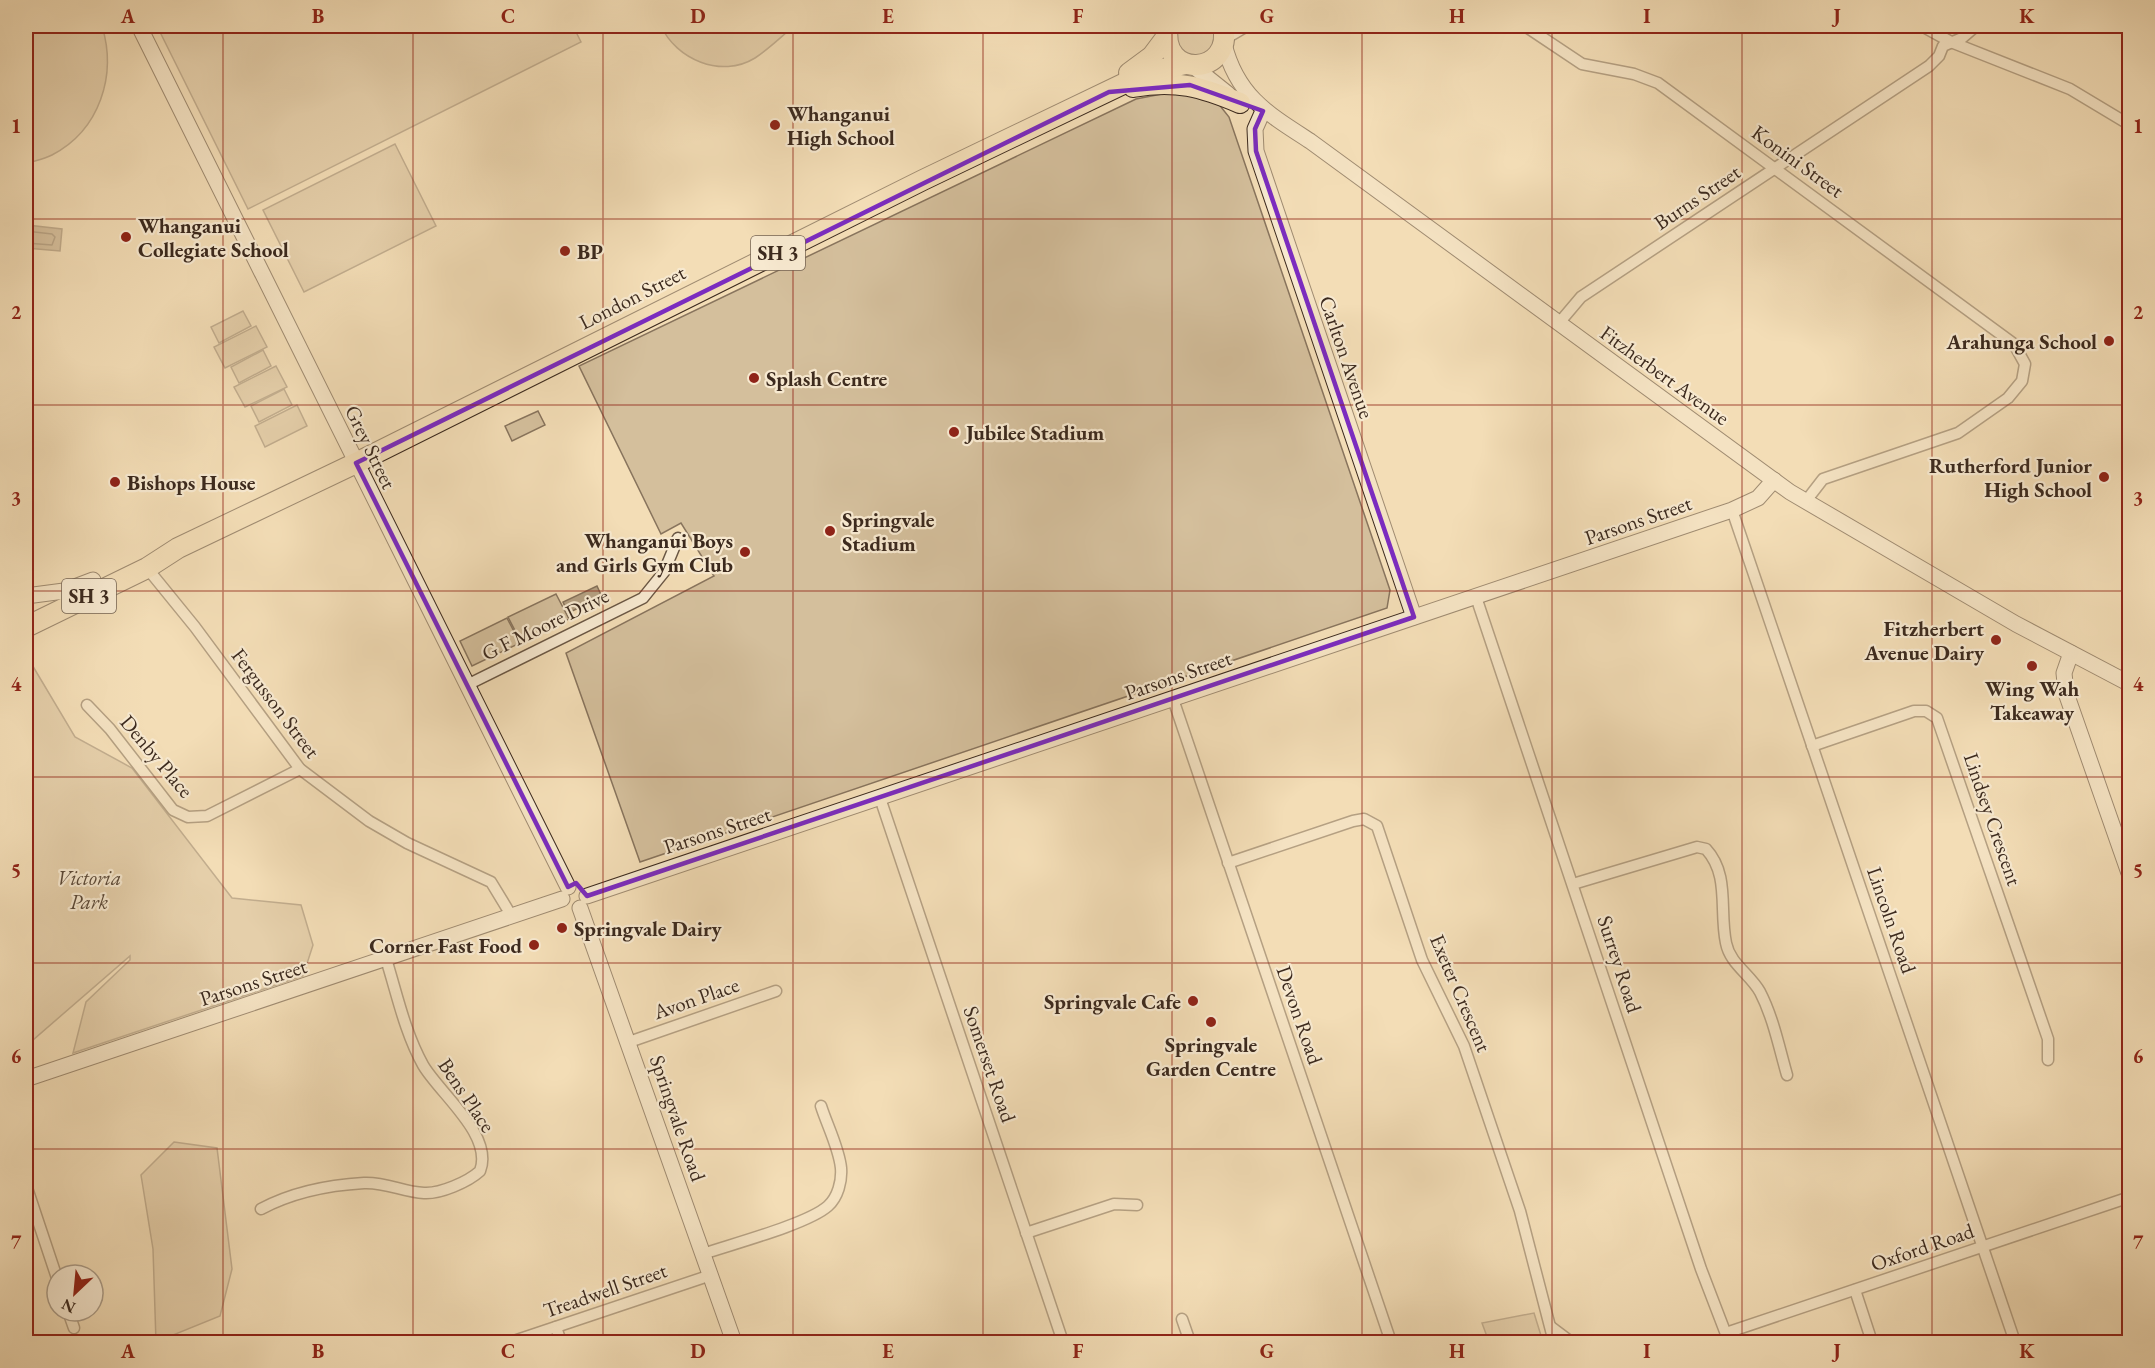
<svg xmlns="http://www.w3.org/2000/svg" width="2155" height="1368" font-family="'EB Garamond',serif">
	<rect width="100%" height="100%" fill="#f3ddb6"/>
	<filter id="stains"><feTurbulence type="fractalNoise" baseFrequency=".00333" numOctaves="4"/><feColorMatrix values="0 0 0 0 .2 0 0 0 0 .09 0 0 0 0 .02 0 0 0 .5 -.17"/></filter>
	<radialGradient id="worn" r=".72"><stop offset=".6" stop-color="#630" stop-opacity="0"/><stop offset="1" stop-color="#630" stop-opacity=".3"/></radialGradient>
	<g fill="#d4bf9c" stroke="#88745d" stroke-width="1.5">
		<path d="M 26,26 L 102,26 C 117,75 100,130 52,155 C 44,159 34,161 26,164 Z"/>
		<polygon points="157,26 573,26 581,42 248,209"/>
		<path d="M 661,26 L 794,26 C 782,36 769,49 755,58 C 721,79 676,59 661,26 Z"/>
		<polygon points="1175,26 1216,26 1217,46 1200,59 1179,52"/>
		<polygon points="1172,92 1217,102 1229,117 1390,590 1387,608 640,862 566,653 714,576 681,523 661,534 579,366 1136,99"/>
		<polygon points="395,144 436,226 304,292 263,210"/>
		<polygon points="243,311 251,326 219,343 211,327"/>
		<polygon points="256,326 267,347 225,368 214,347"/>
		<polygon points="263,350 271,366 239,383 231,367"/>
		<polygon points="276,366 287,387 245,407 234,387"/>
		<polygon points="284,389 292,405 259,422 251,406"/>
		<polygon points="297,405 307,426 265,447 255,426"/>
		<polygon points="538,411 545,425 512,441 505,426"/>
		<polygon points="556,594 569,619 521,642 508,617"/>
		<polygon points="507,618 520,643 472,666 460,641"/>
		<polygon points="28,658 75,737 132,768 232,898 301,905 313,945 303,976 73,1053 86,1002 130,960 130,956 26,1046 26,660"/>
		<polygon points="174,1142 217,1148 232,1269 220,1316 156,1342 153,1249 141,1175"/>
		<polygon points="1534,1313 1543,1342 1489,1342 1482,1323"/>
	</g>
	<g fill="#b5a082" stroke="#85715a" stroke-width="1.5">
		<polygon points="27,225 62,229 60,251 26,248"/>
		<polygon points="597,586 602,597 568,613 563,602"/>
	</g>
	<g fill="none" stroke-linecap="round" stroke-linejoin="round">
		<polyline stroke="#786550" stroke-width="1.5" points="26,231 52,234 55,237 52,245 26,243"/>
		<g stroke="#6a5744" stroke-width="13">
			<g id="street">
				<polyline points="1525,26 1582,64 1634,74 1658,83 2014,344 2025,364 2022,381 2008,398 1958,433 1823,479 1806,501"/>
				<polyline points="1922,26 1951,42 2070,89 2130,125"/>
				<polyline points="1225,39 1247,26"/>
				<polyline points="1559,323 1581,297 1929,66 1939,56 1943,46 1962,38 1976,26"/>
				<polyline points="1732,510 2015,1342"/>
				<polyline points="147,568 195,627 300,769 369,821 407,843 491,882 511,915"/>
				<polyline points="1476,597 1701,1269 1729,1342"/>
				<polyline points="467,685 643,598 664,572 678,538"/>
				<polyline points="1173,699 1391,1342"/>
				<polyline points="87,705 110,729 173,810 188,817 207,816 300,769"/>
				<polyline points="1812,746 1914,711 1926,711 1937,718 2048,1039 2048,1060"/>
				<polyline points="880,798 1063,1342"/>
				<polyline points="1228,863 1353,821 1364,819 1377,826 1422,960 1464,1046 1520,1211 1554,1342"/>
				<path d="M 1573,884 L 1697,847 L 1706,849 C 1730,875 1719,910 1726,943 C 1730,964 1750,974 1760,992 C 1773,1017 1779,1047 1787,1075"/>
				<polyline points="629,1042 776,991"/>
				<polyline points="26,1185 57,1278"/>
				<path d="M 261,1209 C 291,1193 329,1185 364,1183 C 386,1182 403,1192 424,1193 C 440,1194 468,1182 480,1171 C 494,1135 439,1093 423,1065 C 405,1033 397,994 386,959"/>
				<polyline points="1026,1233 1114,1204 1137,1205"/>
				<path d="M 703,1254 C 732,1244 808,1224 828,1206 C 838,1197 842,1181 841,1168 C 839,1148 827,1125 821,1106"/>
				<polyline points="1855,1290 1872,1342"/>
				<polyline points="68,1311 74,1328"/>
				<polyline points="1182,1319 1190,1342"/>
				<polyline points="556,1327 561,1342"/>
				<polyline points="1551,1327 1571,1342"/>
				<polyline points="1726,1333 2130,1197"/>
				<polyline points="511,1342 711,1275"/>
			</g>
		</g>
		<g stroke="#3c2a1e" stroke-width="17">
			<g id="secondary">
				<polyline points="139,26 568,887"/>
				<path d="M 1224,44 C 1237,96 1268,114 1310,141 L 1790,492 L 2016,624 L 2130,684"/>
				<polyline points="1193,66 1228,94"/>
				<polyline points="1263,111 1255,129 1256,151 1414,617"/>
				<polyline points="26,596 64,591 93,580"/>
				<polyline points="2071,653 2064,673 2066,693 2130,876"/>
				<polyline points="587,896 1732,510 1758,498 1774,480"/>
				<polyline points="580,908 734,1342"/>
				<polyline points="26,1079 562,899"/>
			</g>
		</g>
		<g stroke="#3c2a1e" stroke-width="22">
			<g id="highway">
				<path d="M 1168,26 C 1159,80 1234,76 1223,26"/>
				<polyline points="1129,73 1152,56 1167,36"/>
				<path d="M 1133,87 C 1175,79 1202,87 1240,103"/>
				<polyline points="26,627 147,568 178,548 356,463 923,180 1146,73 1185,64"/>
			</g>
		</g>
		<use href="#street" stroke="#f7e9d0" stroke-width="10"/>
		<use href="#secondary" stroke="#f7e9d0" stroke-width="15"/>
		<use href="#highway" stroke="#f3ddb6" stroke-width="20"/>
	</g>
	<path d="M0 0H2155V1368H0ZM 1190,85 L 1263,111 L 1255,129 L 1256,151 L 1414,617 L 587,896 L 576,883 L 568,887 L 356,463 L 1109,92 Z" fill="#f3ddb6" fill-opacity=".55" fill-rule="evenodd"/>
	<path fill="none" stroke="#7b2cbf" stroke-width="4.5" stroke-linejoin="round" d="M 1190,85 L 1263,111 L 1255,129 L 1256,151 L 1414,617 L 587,896 L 576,883 L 568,887 L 356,463 L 1109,92 Z"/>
	<path fill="none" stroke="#8f2418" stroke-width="1.5" stroke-opacity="0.55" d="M 223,26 L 223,1342M 413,26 L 413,1342M 603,26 L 603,1342M 793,26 L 793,1342M 983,26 L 983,1342M 1172,26 L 1172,1342M 1362,26 L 1362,1342M 1552,26 L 1552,1342M 1742,26 L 1742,1342M 1932,26 L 1932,1342M 26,219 L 2130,219M 26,405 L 2130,405M 26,591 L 2130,591M 26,777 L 2130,777M 26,963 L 2130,963M 26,1149 L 2130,1149"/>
	<g fill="#8f2418" stroke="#f7e9d0" stroke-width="2">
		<circle cx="775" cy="125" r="6"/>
		<circle cx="126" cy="237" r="6"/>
		<circle cx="565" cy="251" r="6"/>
		<circle cx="2109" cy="341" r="6"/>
		<circle cx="754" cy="378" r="6"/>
		<circle cx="954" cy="432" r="6"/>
		<circle cx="2104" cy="477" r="6"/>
		<circle cx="115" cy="482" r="6"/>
		<circle cx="830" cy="531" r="6"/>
		<circle cx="745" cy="552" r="6"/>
		<circle cx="1996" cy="640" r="6"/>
		<circle cx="2032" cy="666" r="6"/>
		<circle cx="562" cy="928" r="6"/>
		<circle cx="534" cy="945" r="6"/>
		<circle cx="1193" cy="1001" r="6"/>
		<circle cx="1211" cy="1022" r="6"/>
	</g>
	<g text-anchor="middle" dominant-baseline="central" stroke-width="4.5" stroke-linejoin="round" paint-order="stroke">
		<g fill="#f7e9d0" stroke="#746353" stroke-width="1.5">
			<rect x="751" y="236" width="54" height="34" rx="4.5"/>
			<rect x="62" y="579" width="54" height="34" rx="4.5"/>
		</g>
		<g font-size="20" font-weight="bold" fill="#3c2a1e">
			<text x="778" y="253">SH 3</text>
			<text x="89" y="596">SH 3</text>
		</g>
		<g font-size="21" font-weight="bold" fill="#3c2a1e" stroke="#f7e9d0" text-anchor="start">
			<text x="787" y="113">Whanganui<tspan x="787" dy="24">High School</tspan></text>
			<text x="138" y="225">Whanganui<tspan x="138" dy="24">Collegiate School</tspan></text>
			<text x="577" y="251">BP</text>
			<text x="2097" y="341" text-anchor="end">Arahunga School</text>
			<text x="766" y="378">Splash Centre</text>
			<text x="966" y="432">Jubilee Stadium</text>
			<text x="2092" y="465" text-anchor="end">Rutherford Junior<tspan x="2092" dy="24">High School</tspan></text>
			<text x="127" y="482">Bishops House</text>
			<text x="842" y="519">Springvale<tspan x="842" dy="24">Stadium</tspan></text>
			<text x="733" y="540" text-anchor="end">Whanganui Boys<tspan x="733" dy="24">and Girls Gym Club</tspan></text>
			<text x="1984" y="628" text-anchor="end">Fitzherbert<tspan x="1984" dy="24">Avenue Dairy</tspan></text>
			<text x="2032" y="688" text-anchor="middle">Wing Wah<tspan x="2032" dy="24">Takeaway</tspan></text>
			<text x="574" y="928">Springvale Dairy</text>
			<text x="522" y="945" text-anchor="end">Corner Fast Food</text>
			<text x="1181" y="1001" text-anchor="end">Springvale Cafe</text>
			<text x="1211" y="1044" text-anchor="middle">Springvale<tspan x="1211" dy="24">Garden Centre</tspan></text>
		</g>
		<g font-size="21" fill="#3c2a1e" stroke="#f7e9d0">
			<text transform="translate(1798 161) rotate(36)">Konini Street</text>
			<text transform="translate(1697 197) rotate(-34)">Burns Street</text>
			<text transform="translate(632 297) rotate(-27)">London Street</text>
			<text transform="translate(1347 357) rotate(71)">Carlton Avenue</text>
			<text transform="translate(1665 375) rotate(36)">Fitzherbert Avenue</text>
			<text transform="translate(371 447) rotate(64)">Grey Street</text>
			<text transform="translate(1638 520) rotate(-19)">Parsons Street</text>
			<text transform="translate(545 624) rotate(-26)">G F Moore Drive</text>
			<text transform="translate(1178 675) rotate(-19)">Parsons Street</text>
			<text transform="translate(276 703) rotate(53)">Fergusson Street</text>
			<text transform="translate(157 756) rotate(50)">Denby Place</text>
			<text transform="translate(1993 819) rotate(71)">Lindsey Crescent</text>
			<text transform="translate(717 830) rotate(-18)">Parsons Street</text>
			<text transform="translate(1892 920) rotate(71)">Lincoln Road</text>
			<text transform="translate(1620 964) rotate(72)">Surrey Road</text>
			<text transform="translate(253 982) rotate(-18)">Parsons Street</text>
			<text transform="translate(1461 993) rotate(67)">Exeter Crescent</text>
			<text transform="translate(696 998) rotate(-19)">Avon Place</text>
			<text transform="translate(1300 1015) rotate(71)">Devon Road</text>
			<text transform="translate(990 1064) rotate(71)">Somerset Road</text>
			<text transform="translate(467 1095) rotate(56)">Bens Place</text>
			<text transform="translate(678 1118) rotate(71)">Springvale Road</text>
			<text transform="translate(1922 1247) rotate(-19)">Oxford Road</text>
			<text transform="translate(605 1290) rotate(-19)">Treadwell Street</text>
		</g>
		<g font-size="21" font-style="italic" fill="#5a4837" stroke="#f7e9d0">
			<text x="89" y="877">Victoria<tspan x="89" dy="24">Park</tspan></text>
		</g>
	</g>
	<rect width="2155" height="1368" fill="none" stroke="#f3ddb6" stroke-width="66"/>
	<g transform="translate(75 1293) rotate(206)"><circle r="28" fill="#f7e9d0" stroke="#ac9d89" stroke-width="1.5"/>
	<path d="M0-4.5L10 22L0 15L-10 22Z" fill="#8f2418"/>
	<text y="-9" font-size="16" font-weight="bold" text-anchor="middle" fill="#3c2a1e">N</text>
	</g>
	<rect x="33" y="33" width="2089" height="1302" fill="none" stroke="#8f2418" stroke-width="2"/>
	<g font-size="20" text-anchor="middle" font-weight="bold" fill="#8f2418">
		<text x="128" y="23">A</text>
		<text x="318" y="23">B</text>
		<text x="508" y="23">C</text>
		<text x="698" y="23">D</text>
		<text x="888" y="23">E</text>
		<text x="1078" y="23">F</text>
		<text x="1267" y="23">G</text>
		<text x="1457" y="23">H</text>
		<text x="1647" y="23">I</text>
		<text x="1837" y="23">J</text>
		<text x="2027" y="23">K</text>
		<text x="16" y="133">1</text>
		<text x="2138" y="133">1</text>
		<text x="16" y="319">2</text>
		<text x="2138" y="319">2</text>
		<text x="16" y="505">3</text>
		<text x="2138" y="505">3</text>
		<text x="16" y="691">4</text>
		<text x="2138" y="691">4</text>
		<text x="16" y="877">5</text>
		<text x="2138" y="877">5</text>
		<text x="16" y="1063">6</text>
		<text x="2138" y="1063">6</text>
		<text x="16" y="1249">7</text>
		<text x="2138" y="1249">7</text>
		<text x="128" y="1358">A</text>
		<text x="318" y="1358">B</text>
		<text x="508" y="1358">C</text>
		<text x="698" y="1358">D</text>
		<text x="888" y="1358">E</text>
		<text x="1078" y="1358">F</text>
		<text x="1267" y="1358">G</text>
		<text x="1457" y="1358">H</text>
		<text x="1647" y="1358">I</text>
		<text x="1837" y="1358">J</text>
		<text x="2027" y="1358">K</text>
	</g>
	<rect width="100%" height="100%" filter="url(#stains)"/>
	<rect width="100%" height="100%" fill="url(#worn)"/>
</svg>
